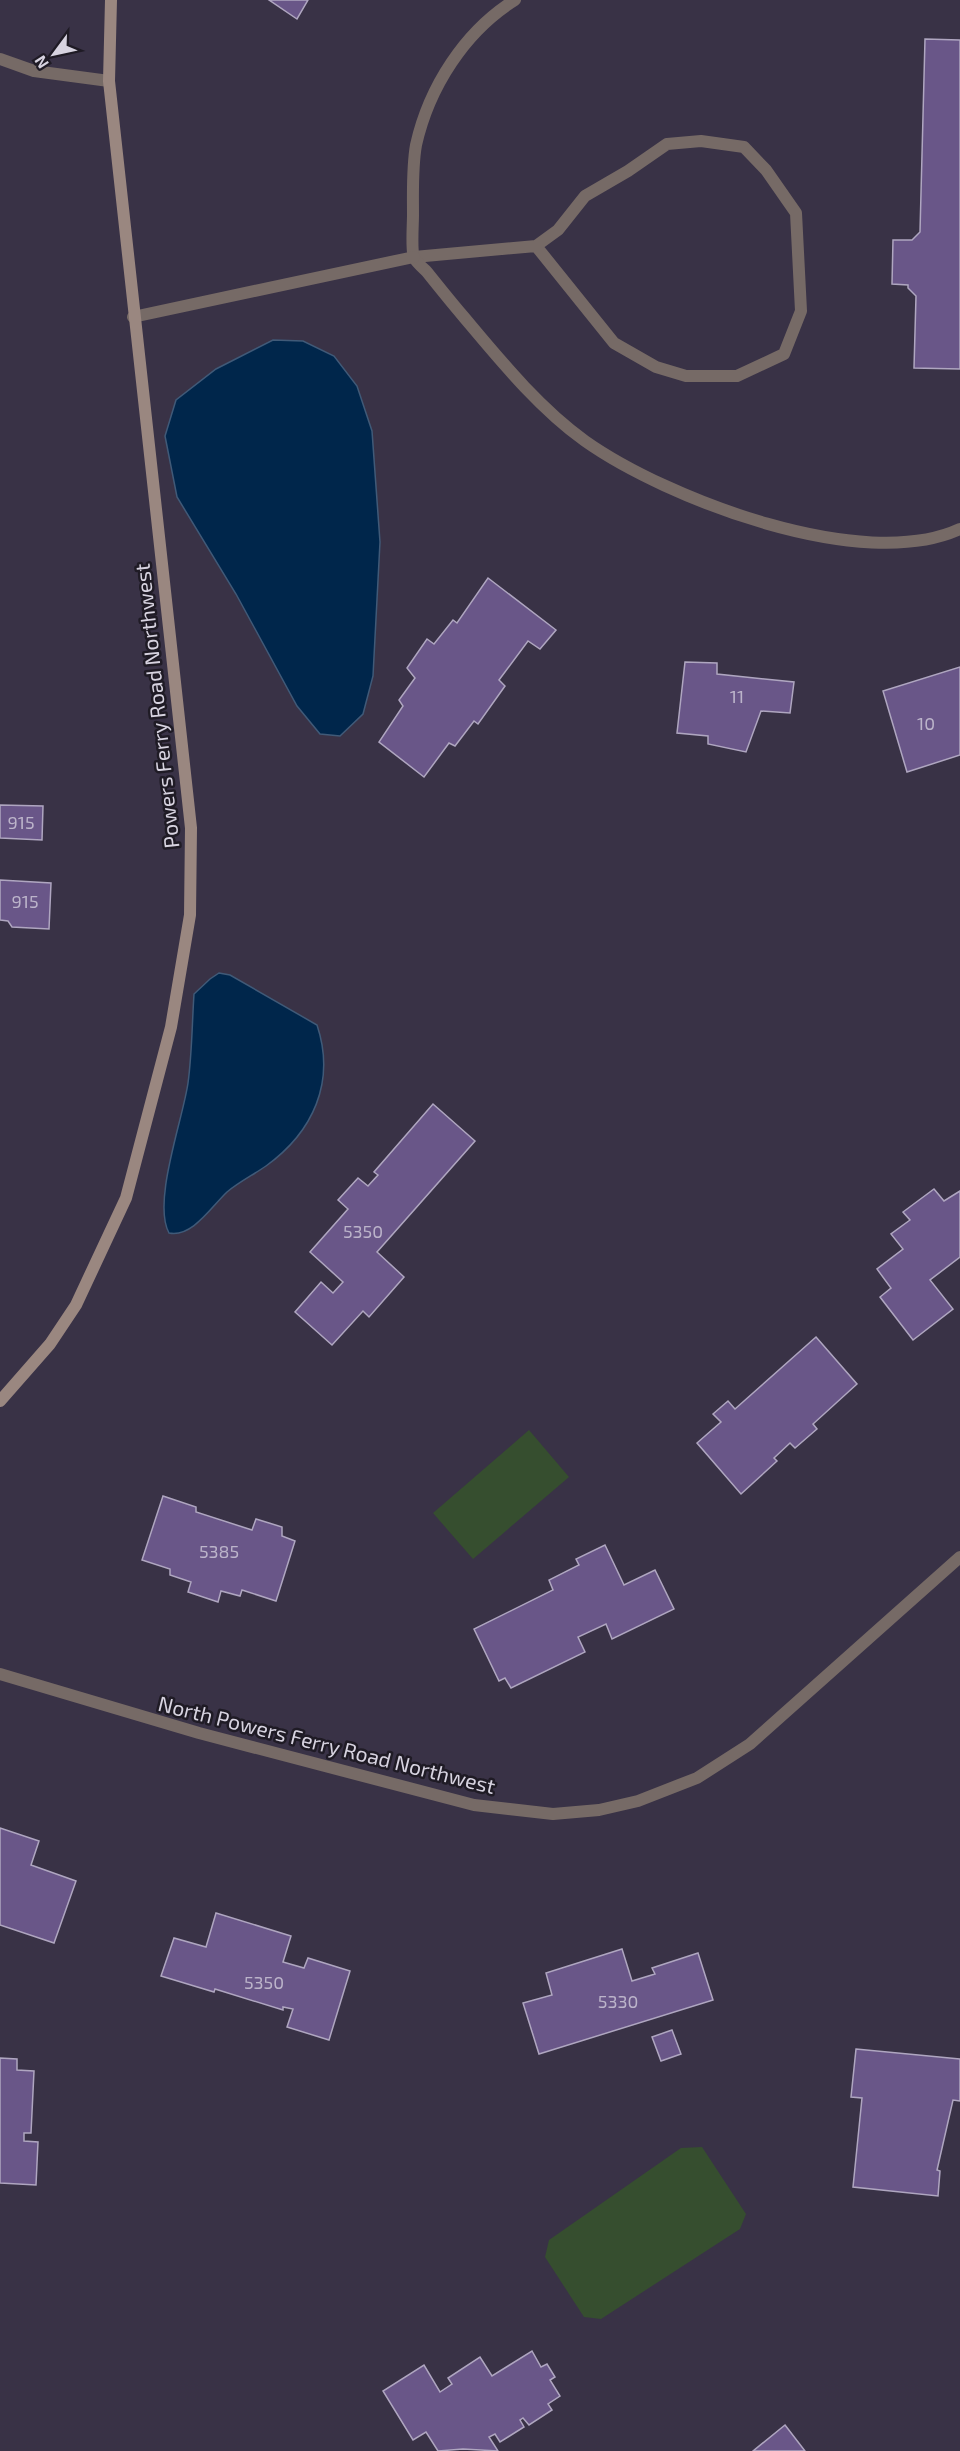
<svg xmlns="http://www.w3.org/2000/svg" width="960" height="2451" font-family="'Exo 2',sans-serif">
	<rect width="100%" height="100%" fill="#393246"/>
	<g fill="#364e2f">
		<polygon points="529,1430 569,1477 473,1559 433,1513"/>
		<polygon points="702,2147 746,2214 740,2229 601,2319 584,2317 545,2257 549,2240 681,2148"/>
	</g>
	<g fill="#00264b" stroke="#405a78" stroke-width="1.5">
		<polygon points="273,340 303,341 334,356 357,386 372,431 380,542 373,676 363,714 340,736 320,734 297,706 236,594 177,497 165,436 176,400 216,369"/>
		<path d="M 219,973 L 230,975 L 317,1025 C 336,1082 313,1132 266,1166 C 253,1175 239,1182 227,1192 C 212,1206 192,1238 169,1233 C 152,1202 183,1119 188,1083 C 192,1054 192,1024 194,994 L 210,979 Z"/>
	</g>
	<g fill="#695688" stroke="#afa6c0" stroke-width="1.5">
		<polygon points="269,0 308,0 297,19"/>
		<polygon points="925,39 960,40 960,369 914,368 916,296 908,288 908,285 892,284 893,240 912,240 920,232"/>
		<polygon points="488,578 556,630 540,649 528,641 499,680 505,686 478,724 474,721 455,746 449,743 424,777 379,742 403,706 399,700 415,678 407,668 427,639 434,644 453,620 457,623"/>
		<polygon points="685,662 717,663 717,674 794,682 790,713 761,711 746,752 708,744 708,736 677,733"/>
		<polygon points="960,667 960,755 907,772 883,691"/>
		<polygon points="0,805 43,806 42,840 0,838"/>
		<polygon points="0,880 51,883 49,929 12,927 8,921 0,920"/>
		<polygon points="433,1104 475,1141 377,1252 404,1277 369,1317 363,1311 332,1345 295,1312 321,1282 333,1293 343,1282 310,1252 348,1209 338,1200 358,1178 368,1186 378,1175 374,1172"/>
		<polygon points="934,1189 944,1201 960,1191 960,1257 930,1280 953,1309 913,1340 880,1297 891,1288 877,1269 903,1249 891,1234 910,1220 903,1212"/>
		<polygon points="816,1337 857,1384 813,1424 817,1429 795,1448 790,1443 774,1458 777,1461 741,1494 697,1443 721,1422 713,1414 728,1401 735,1409"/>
		<polygon points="163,1496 196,1507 196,1512 252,1530 256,1519 282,1527 282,1536 295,1541 276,1601 242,1590 240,1596 221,1591 218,1602 188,1592 191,1582 170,1575 170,1569 142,1560"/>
		<polygon points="605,1545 624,1585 655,1570 674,1609 612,1639 606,1624 578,1637 585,1652 511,1688 505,1678 499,1681 474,1629 553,1590 549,1580 579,1565 576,1559"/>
		<polygon points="0,1828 39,1841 31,1865 76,1881 54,1943 0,1925"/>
		<polygon points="216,1913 291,1936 283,1962 304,1968 308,1958 350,1971 329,2040 287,2027 293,2009 283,2007 283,2010 215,1989 214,1992 161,1976 174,1938 206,1947"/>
		<polygon points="622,1949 632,1981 655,1974 652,1968 698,1953 713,2000 539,2054 523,2003 552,1995 546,1973"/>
		<polygon points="672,2030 681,2054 661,2061 652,2037"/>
		<polygon points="856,2049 960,2059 960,2101 953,2100 937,2170 940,2171 938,2196 853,2187 862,2098 851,2097"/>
		<polygon points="0,2058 17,2059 17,2070 34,2071 31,2133 24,2133 24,2141 38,2142 36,2185 0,2183"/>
		<polygon points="532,2351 541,2367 547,2364 555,2377 550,2380 560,2396 548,2404 552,2410 529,2425 523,2418 520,2420 524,2427 500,2442 495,2434 489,2437 498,2451 463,2449 438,2451 426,2432 413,2440 383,2391 424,2365 440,2392 452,2384 448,2378 480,2357 492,2376"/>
		<polygon points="785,2425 805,2451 753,2451"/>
	</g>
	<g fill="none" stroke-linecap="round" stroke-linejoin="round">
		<polyline stroke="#766a66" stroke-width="12" points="414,257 536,246 614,343 656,367 686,376 737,376 784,354 801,311 796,213 766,170 744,147 701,141 667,144 628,171 585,196 558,230 536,246"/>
		<g stroke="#766a66" stroke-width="12">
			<path d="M 515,0 C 465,31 429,87 416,145 C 412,168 413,192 413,215 C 413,225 411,250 414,258 C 417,263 423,268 427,272 C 439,287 451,302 463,316 C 500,360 538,407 585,441 C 667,499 863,574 960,529"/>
			<polyline points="0,59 34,71 109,81"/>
			<polyline points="133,317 414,257"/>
			<polyline points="0,1674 199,1733 474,1805 553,1814 599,1810 638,1801 697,1778 750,1744 960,1557"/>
		</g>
		<polyline stroke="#9a8780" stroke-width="12" points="0,1401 50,1344 76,1305 126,1198 171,1027 190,915 191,828 109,81 111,0"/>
	</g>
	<g text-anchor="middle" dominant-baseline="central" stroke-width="5" stroke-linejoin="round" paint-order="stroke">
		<g font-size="18" fill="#bcb4ca">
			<text x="737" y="696">11</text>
			<text x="926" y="723">10</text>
			<text x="21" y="822">915</text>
			<text x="25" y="901">915</text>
			<text x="363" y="1231">5350</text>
			<text x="219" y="1551">5385</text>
			<text x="264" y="1982">5350</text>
			<text x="618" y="2001">5330</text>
		</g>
		<g font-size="21" fill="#d7d3e0" stroke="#1f1b25">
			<text transform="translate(156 706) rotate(-96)">Powers Ferry Road Northwest</text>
			<text transform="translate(327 1744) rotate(14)">North Powers Ferry Road Northwest</text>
		</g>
	</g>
	<g transform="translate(54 54) rotate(237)" stroke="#1f1b25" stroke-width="4.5" paint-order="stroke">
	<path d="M0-4.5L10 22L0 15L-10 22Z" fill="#d7d3e0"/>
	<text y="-9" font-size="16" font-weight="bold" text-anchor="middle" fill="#d7d3e0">N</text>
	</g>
</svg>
